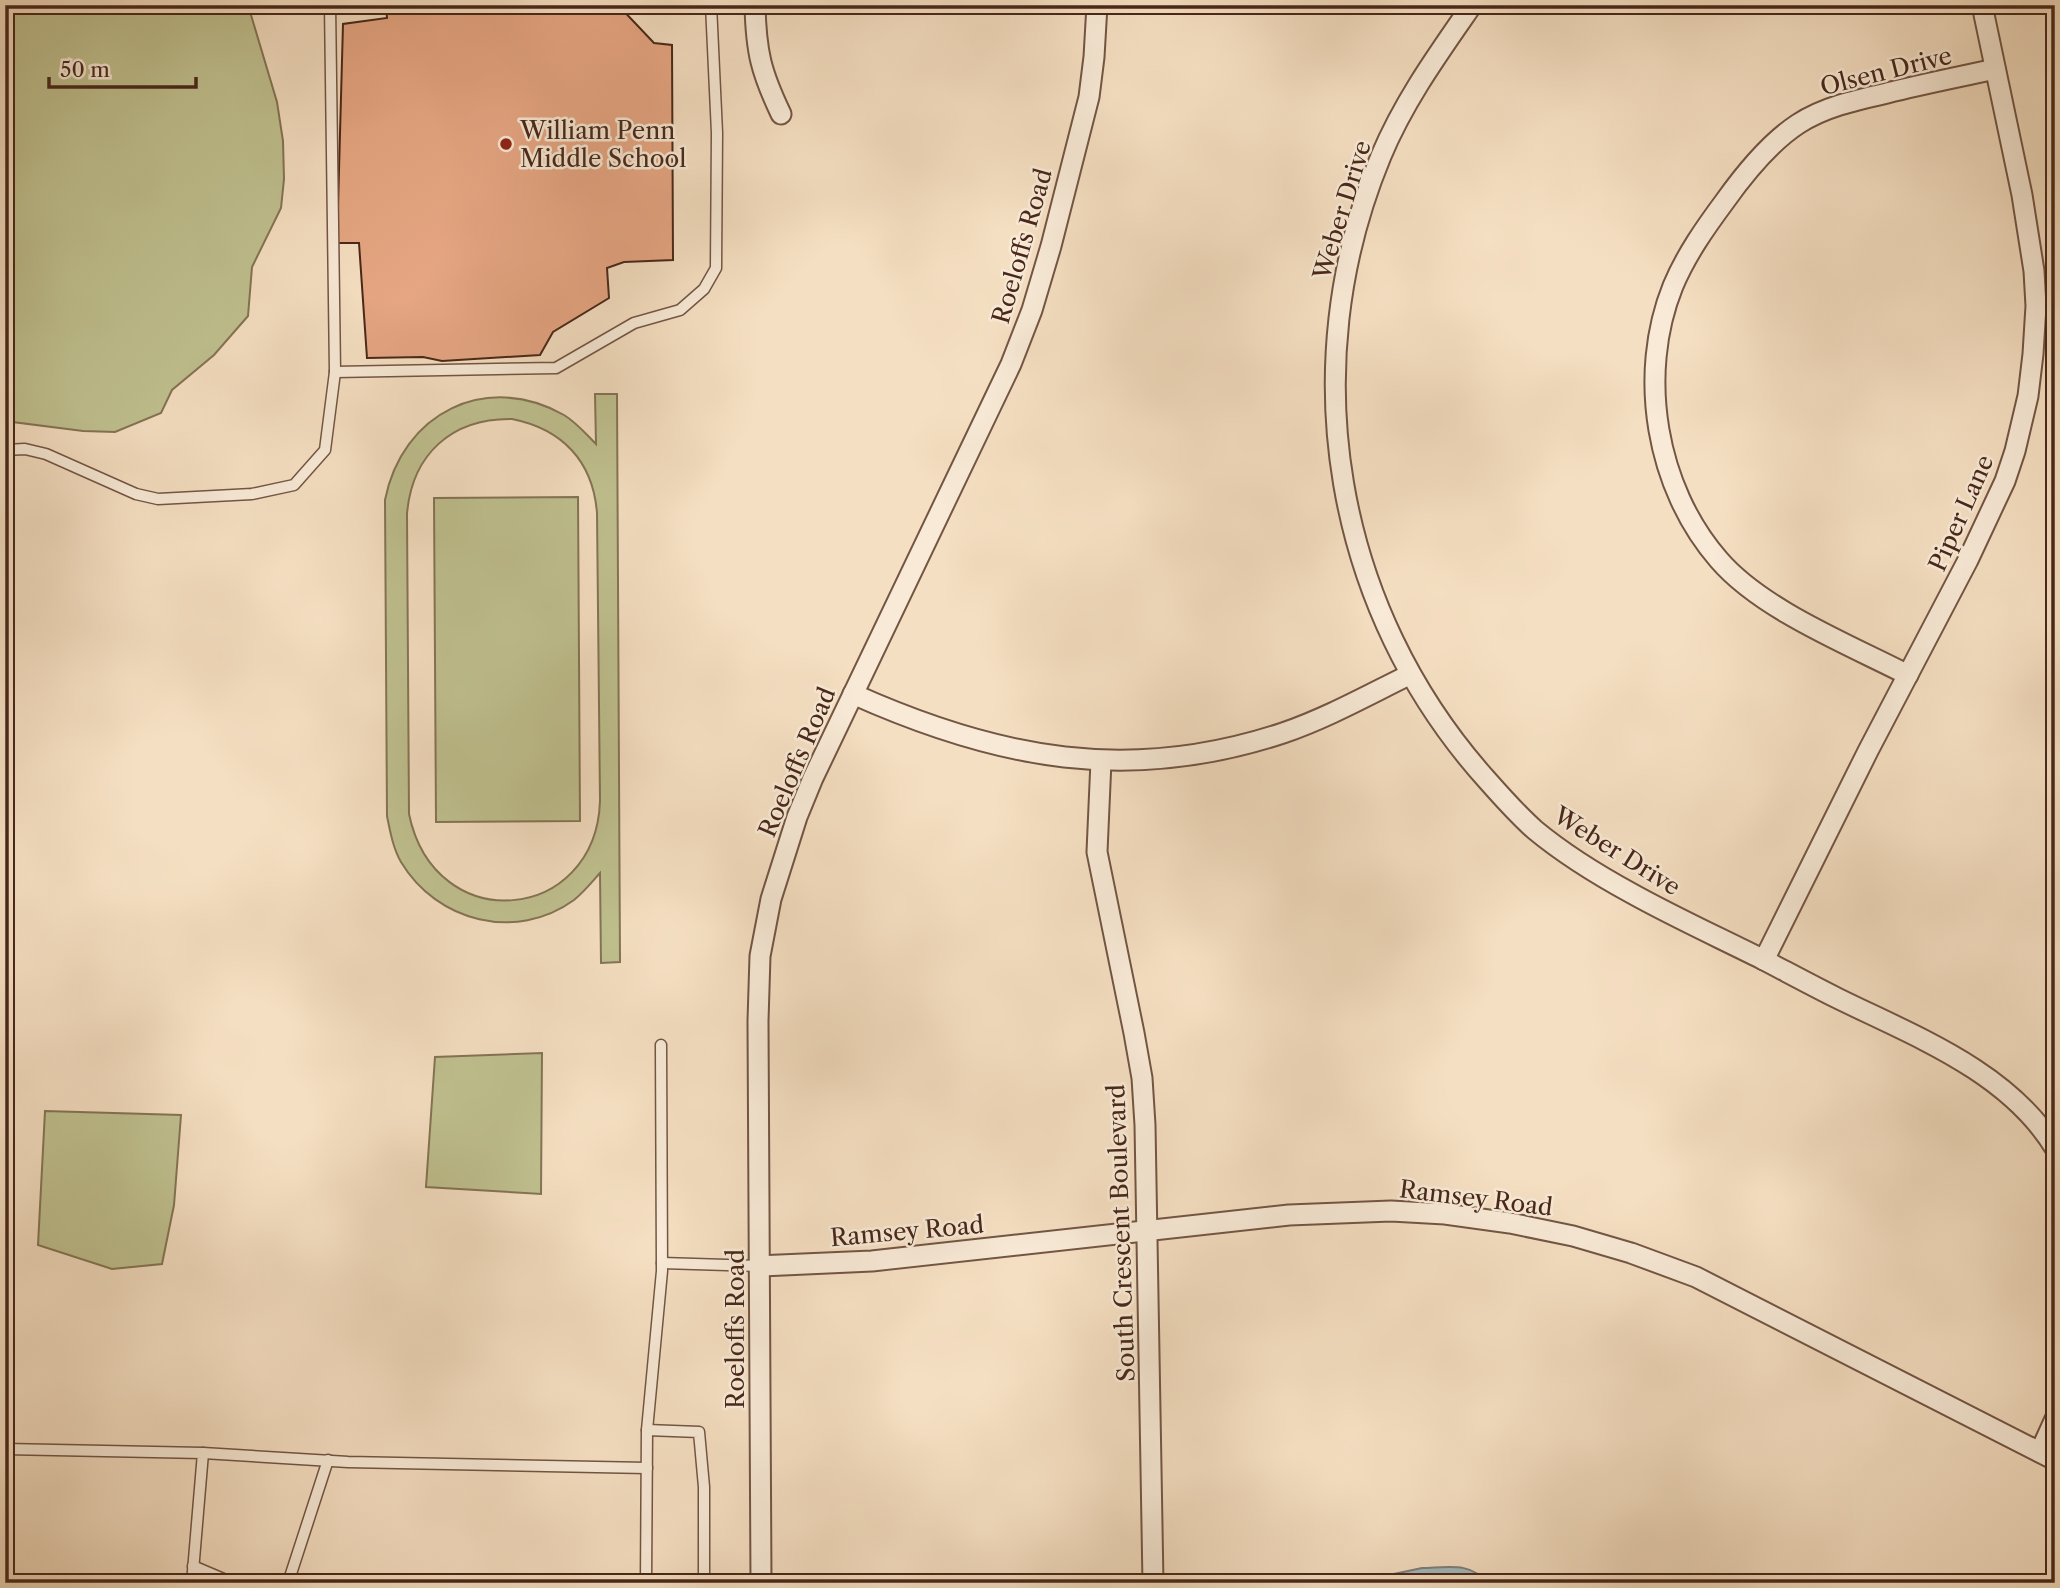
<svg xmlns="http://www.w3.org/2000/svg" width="2060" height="1588" font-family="'Libre Caslon Text',serif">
	<rect width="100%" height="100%" fill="#f5dfc2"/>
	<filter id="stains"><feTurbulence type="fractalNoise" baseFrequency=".00286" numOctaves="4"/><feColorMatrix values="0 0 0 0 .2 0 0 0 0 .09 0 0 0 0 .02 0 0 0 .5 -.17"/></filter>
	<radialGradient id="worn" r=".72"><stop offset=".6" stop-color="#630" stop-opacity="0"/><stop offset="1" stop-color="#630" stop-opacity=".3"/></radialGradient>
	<g fill="#c0c190" stroke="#847455" stroke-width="2" fill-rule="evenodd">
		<polygon points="5,5 248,5 277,102 283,141 284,179 281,208 252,267 248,316 214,355 172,390 161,413 115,432 83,431 5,421"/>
		<path d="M 595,394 L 617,394 L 620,962 L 601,963 L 600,873 C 592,882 584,892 574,900 C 516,942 437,922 401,862 C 393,848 390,831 387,816 L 385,500 C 402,413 486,371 564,415 C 577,423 586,434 596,444 ZM 512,419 C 562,429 593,461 597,513 L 600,801 C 596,923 435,939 409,814 L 407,514 C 412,454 452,418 512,419 Z"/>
		<polygon points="578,497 580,821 436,822 434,498"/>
		<polygon points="542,1053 541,1194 426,1187 435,1057"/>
		<polygon points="45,1111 181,1115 174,1205 162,1264 112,1269 38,1245"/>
	</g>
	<path fill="#a1babe" stroke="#7d7f7c" stroke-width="2" d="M 1422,1568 C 1443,1568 1474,1561 1485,1583 L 1372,1583 L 1375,1578 Z"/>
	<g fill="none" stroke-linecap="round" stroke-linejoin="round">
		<polyline stroke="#74706c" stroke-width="2" points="1386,1583 1423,1575 1467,1576 1477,1583"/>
	</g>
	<polygon fill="#e6a683" stroke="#48271a" stroke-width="2" points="386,5 618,5 654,43 672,45 673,260 624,262 607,268 609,298 553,332 540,355 442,361 423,357 367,358 359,243 337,243 343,24 387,18"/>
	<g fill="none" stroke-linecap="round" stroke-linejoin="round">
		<g stroke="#735544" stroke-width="13">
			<g id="lane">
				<polyline points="335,372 556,368 634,323 680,310 704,289 716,268 717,133 711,5"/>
				<polyline points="5,450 25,449 46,454 136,494 158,499 252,494 294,485 325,450 335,372 330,5"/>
				<polyline points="662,1263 759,1266"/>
				<polyline points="647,1430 699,1432 704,1487 704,1583"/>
				<polyline points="5,1449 203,1453 192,1583"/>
				<polyline points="203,1453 348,1462 647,1468"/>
				<polyline points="193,1566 233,1583"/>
				<polyline points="288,1583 328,1460"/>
				<polyline points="646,1583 647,1430 662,1271 661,1045"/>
			</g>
		</g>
		<g stroke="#735544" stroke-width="23">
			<g id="street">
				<path d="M 755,5 C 756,52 761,72 781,114"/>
				<path d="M 1472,5 C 1438,54 1404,101 1381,156 C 1293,368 1334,610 1487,780 C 1502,797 1518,815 1535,830 C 1564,854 1598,875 1631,893 C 1674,917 1718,937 1762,959 C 1787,972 1811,985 1837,998 C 1914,1036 2008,1071 2055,1148"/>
				<path d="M 1908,675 C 1850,645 1762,610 1719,560 C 1656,488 1637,375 1673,286 C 1686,255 1705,228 1725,201 C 1745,173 1769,143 1798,124 C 1824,107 1856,100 1887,93 C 1923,84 1959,77 1995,69"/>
				<path d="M 853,694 C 998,759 1129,784 1283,733 C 1327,718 1368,695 1409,675"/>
				<polyline points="1101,761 1097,852 1134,1033 1142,1078 1145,1125 1153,1583"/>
				<polyline points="1764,960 1868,751 1968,560 2005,481 2015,451 2028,396 2033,354 2036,306 2034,271 2022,195 1982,5"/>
				<polyline points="759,1266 872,1261 1289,1215 1391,1211 1445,1214 1510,1223 1573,1236 1631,1253 1696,1277 2055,1460"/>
				<polyline points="2040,1452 2055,1419"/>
				<polyline points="761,1583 758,1021 760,956 771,899 797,817 813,778 1011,364 1032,310 1051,246 1089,97 1094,57 1097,5"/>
			</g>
		</g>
		<use href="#lane" stroke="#f8ead7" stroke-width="10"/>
		<use href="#street" stroke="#f8ead7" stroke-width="19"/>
	</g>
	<circle fill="#8f2418" stroke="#f8ead7" stroke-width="2.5" cx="506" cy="144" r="7"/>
	<g text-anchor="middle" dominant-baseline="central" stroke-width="5" stroke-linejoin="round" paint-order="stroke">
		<g font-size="24" fill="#48271a" stroke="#f8ead7">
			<text transform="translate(1886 71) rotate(-14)">Olsen Drive</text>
			<text transform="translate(1342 210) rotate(-73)">Weber Drive</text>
			<text transform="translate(1022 246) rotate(-74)">Roeloffs Road</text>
			<text transform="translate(1961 513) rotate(-66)">Piper Lane</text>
			<text transform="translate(797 762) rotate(-67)">Roeloffs Road</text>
			<text transform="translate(1617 851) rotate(32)">Weber Drive</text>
			<text transform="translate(1476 1198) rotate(7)">Ramsey Road</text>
			<text transform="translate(907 1231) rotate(-5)">Ramsey Road</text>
			<text transform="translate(1121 1233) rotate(-92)">South Crescent Boulevard</text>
			<text transform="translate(735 1329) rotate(-90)">Roeloffs Road</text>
		</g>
		<g font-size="24" fill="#48271a" stroke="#f8ead7" text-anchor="start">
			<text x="520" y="130">William Penn<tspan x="520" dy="28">Middle School</tspan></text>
		</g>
	</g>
	<rect width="2060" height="1588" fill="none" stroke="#f5dfc2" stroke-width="28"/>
	<rect x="7" y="7" width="2046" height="1574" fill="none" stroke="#48271a" stroke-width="3.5"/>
	<rect x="14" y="14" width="2032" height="1560" fill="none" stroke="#48271a" stroke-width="2"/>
	<path d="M49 77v10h147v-10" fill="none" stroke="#48271a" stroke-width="3.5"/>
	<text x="60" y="77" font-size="21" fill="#48271a" stroke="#f8ead7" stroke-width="5" paint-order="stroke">50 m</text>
	<rect width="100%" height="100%" filter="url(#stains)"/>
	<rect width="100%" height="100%" fill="url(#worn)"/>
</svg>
